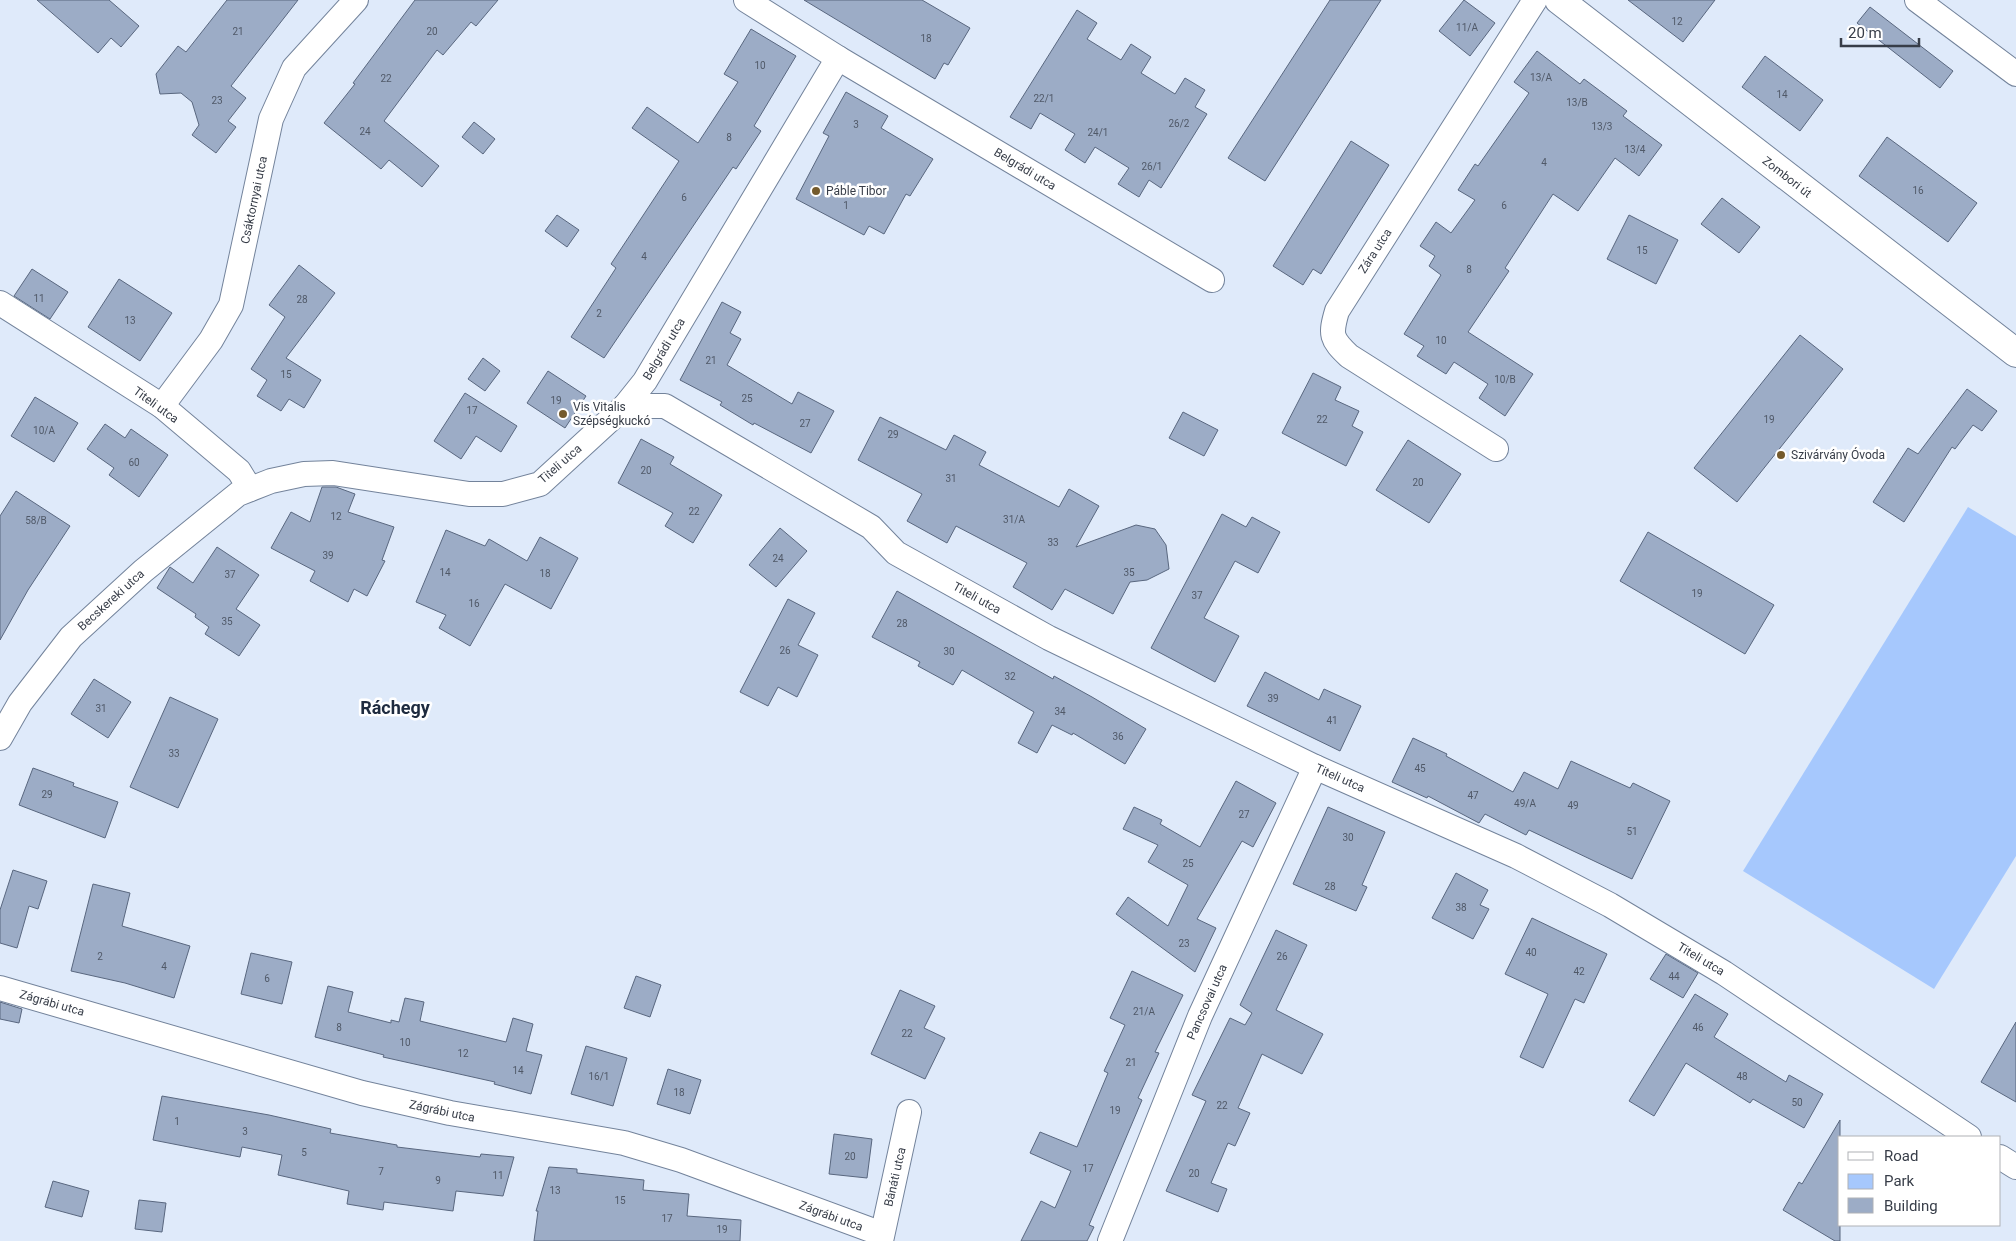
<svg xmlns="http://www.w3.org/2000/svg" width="2016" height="1241" font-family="Roboto,sans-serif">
	<rect width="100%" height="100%" fill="#dfeafa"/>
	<polygon fill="#a6c8fd" points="1968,507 2016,536 2016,856 1934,989 1743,871"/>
	<g fill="#9cacc6" stroke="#59677f">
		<polygon points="37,0 109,0 139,26 121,47 111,38 98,53"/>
		<polygon points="227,0 298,0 231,86 246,98 228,121 236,127 216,153 192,135 199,125 192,102 181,93 160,94 156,74 178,46 186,52"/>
		<polygon points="415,0 498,0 476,26 471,22 443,55 437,50 384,121 439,166 422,187 389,160 381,169 324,123 355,84 353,83"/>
		<polygon points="804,0 922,0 970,28 948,65 944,63 935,79"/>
		<polygon points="1330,0 1381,0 1265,181 1228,158"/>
		<polygon points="1464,0 1495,23 1470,56 1439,31"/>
		<polygon points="1628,0 1715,0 1683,42"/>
		<polygon points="1870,7 1953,71 1940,88 1857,23"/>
		<polygon points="1077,10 1097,23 1087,39 1121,60 1131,44 1151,57 1141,73 1175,94 1185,78 1205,90 1195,107 1207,114 1161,188 1149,180 1139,197 1118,184 1129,168 1095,147 1085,163 1065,150 1075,134 1040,113 1031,129 1010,117"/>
		<polygon points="751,29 796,56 754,126 761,131 736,169 733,167 604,358 571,337 616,268 611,264 679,161 632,128 647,107 698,143 738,82 724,74"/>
		<polygon points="1537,51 1580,84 1584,79 1627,111 1623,116 1662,145 1639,176 1615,158 1578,211 1553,194 1505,268 1509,271 1468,332 1533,374 1505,416 1479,398 1488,384 1454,362 1446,374 1417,356 1424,346 1404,334 1441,275 1429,266 1435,256 1420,246 1436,222 1451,233 1475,200 1458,190 1475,164 1478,166 1529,93 1514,82"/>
		<polygon points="1765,56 1823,100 1800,131 1742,87"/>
		<polygon points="846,92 888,116 881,128 933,159 910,196 906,194 884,234 869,226 864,235 796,199 829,136 823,133"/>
		<polygon points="474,122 495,139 483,154 462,137"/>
		<polygon points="1887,137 1977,203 1948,242 1859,176"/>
		<polygon points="1351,141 1389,165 1321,274 1313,269 1303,285 1273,266"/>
		<polygon points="1722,198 1760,227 1739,253 1701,224"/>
		<polygon points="557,215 579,230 567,247 545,231"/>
		<polygon points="1629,215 1678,240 1656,284 1607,259"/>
		<polygon points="299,265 335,293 286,358 321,380 304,408 289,399 281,411 257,396 267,380 251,369 285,317 269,305"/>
		<polygon points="32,269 68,292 50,319 14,296"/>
		<polygon points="119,279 172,313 140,361 88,327"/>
		<polygon points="722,302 741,312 730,333 741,339 727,365 792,404 798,392 834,411 811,453 754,423 753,425 720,405 722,402 680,380"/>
		<polygon points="1800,335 1843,369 1737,502 1694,468"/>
		<polygon points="483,358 500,371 485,391 468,379"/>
		<polygon points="548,371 586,396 565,428 527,403"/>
		<polygon points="1313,373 1341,387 1335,400 1359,411 1352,426 1363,432 1346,466 1282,433"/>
		<polygon points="1967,389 1997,411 1982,431 1973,425 1955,449 1952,447 1904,522 1873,502 1908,448 1918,454"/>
		<polygon points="465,393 517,426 501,452 476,436 461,459 434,441"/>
		<polygon points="35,397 78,423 54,462 11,436"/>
		<polygon points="1183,412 1218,430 1204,456 1169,438"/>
		<polygon points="880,417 946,450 954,435 986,452 979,465 1059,507 1069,489 1099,506 1076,547 1136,525 1155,529 1166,545 1169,569 1147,580 1130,582 1113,614 1065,589 1052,610 1013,587 1027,563 956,526 947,543 907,521 922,494 858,460"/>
		<polygon points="105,424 125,438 131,429 168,455 139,497 109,475 114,468 87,449"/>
		<polygon points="641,439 674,457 670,464 722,495 693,543 665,526 673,513 618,483"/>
		<polygon points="1408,440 1461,474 1429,523 1376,490"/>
		<polygon points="322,487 336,487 355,494 348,512 394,527 382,560 385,561 367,596 354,589 348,602 310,581 315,571 271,548 291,512 310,522"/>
		<polygon points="16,491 70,526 28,590 0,640 0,516"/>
		<polygon points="1222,514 1246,527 1252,517 1280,532 1258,573 1235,561 1204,618 1239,636 1215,682 1151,648"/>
		<polygon points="780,528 807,551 776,587 749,565"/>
		<polygon points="446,530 485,546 489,539 527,561 540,537 578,558 551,609 505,584 470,646 439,628 446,615 416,602"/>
		<polygon points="1648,532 1774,605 1745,654 1620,581"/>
		<polygon points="217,547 259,575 236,609 260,625 239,656 205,634 209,627 195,617 196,614 157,588 170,567 193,583"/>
		<polygon points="897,591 1053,679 1054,676 1092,697 1146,729 1125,764 1073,733 1072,735 1052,725 1037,753 1018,743 1034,712 962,670 953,685 918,666 920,662 872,637"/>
		<polygon points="788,599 815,613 798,645 818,655 797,697 778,687 768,706 740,692"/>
		<polygon points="1265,672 1319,700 1324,689 1361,706 1340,751 1247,706"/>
		<polygon points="94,679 131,702 108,738 71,714"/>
		<polygon points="170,697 218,719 178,808 130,787"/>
		<polygon points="1413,738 1447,754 1446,756 1513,792 1524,772 1558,789 1571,761 1630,788 1633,783 1670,801 1632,879 1529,830 1526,835 1485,814 1479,823 1428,796 1427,798 1392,782"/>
		<polygon points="33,768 74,783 73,786 118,802 105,838 19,805"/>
		<polygon points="1236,781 1276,803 1253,847 1242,841 1197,919 1216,928 1195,972 1116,914 1128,897 1168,926 1188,885 1148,862 1158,845 1123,829 1134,807 1162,820 1160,824 1200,847"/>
		<polygon points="1328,807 1385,832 1362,885 1367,887 1356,911 1293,884"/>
		<polygon points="13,870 47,881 38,909 29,906 17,948 0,943 0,910"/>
		<polygon points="1456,873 1488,890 1480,905 1489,909 1473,939 1432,918"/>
		<polygon points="93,884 130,893 122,926 190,946 174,998 125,983 71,971"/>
		<polygon points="1532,918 1607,954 1584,1003 1575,999 1543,1068 1520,1057 1548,994 1505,974"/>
		<polygon points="1276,930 1307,945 1276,1010 1323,1034 1302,1074 1262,1054 1238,1108 1250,1113 1235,1146 1228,1143 1211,1183 1227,1189 1218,1212 1166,1191 1206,1101 1192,1095 1230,1018 1245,1025 1252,1013 1240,1005"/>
		<polygon points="251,953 292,962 282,1004 241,994"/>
		<polygon points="1666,954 1698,973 1683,998 1650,979"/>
		<polygon points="1132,971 1183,995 1155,1052 1159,1053 1138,1098 1142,1100 1089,1225 1094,1227 1087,1241 1021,1241 1041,1201 1055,1208 1071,1171 1030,1153 1040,1132 1077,1147 1108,1073 1104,1071 1125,1025 1110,1018"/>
		<polygon points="636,976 661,985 650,1017 624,1008"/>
		<polygon points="328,986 353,992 348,1012 391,1023 391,1020 399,1022 405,998 424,1002 420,1021 506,1042 513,1018 533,1024 526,1051 542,1055 531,1094 494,1084 495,1082 383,1057 384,1055 315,1037"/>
		<polygon points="900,990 935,1006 924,1028 945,1038 925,1079 871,1054"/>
		<polygon points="1695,994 1728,1014 1714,1037 1786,1082 1789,1075 1823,1094 1804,1128 1753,1099 1750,1103 1686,1063 1654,1116 1629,1101"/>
		<polygon points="0,1002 22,1009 19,1023 0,1019"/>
		<polygon points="2016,1022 2016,1102 1981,1082"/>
		<polygon points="586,1046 627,1058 613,1106 571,1094"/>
		<polygon points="668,1069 701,1080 690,1114 657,1104"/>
		<polygon points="162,1096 269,1115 331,1129 330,1133 397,1145 397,1147 480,1157 481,1154 514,1157 503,1196 456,1191 453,1211 384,1202 383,1210 347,1204 349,1191 278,1175 282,1155 242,1147 240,1157 153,1140"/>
		<polygon points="1840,1120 1840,1241 1835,1241 1783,1210 1799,1182 1802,1184"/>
		<polygon points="834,1134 872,1139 867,1178 829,1174"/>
		<polygon points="549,1167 577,1169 577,1173 644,1180 643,1190 689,1194 687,1216 741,1220 740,1241 534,1241 538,1211 536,1211"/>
		<polygon points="53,1181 89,1191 82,1217 45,1207"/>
		<polygon points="139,1200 166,1203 162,1232 135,1229"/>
	</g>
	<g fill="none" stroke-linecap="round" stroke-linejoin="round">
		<g stroke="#73839b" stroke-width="26">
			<g id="minor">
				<polyline points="1917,0 2016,74"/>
				<polyline points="838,58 1212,280"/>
				<polyline points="0,303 162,406 239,471 250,489"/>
				<polyline points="162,406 211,340 231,305 271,119 294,68 356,0"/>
				<polyline points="625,406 665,406 871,527 896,553 1049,638 1315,767 1516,856 1610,905 1724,973 1969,1137"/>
				<path d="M 1496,449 L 1349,356 C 1331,339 1330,335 1337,311 L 1535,0"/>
				<polyline points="0,738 20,703 71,637 143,571 238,494 271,481 304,474 333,473 469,494 503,494 540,484 625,406 645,381 838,58 746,0"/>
				<polyline points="0,988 362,1093 450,1113 624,1143 681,1160 882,1234"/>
				<polyline points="2000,1157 2016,1167"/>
				<polyline points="881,1241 909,1112"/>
				<polyline points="1110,1241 1200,1016 1315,767"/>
			</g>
		</g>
		<g stroke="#73839b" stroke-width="30">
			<polyline id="tertiary" points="1559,0 2016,353"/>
		</g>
		<use href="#minor" stroke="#fff" stroke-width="24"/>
		<use href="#tertiary" stroke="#fff" stroke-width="28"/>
	</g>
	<g fill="#745a2c" stroke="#fff" stroke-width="2">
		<circle cx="816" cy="191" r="5"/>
		<circle cx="563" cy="414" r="5"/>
		<circle cx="1781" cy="455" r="5"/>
	</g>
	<g text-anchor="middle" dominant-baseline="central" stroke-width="5" stroke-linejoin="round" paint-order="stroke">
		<g font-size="10" fill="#505968">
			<text x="1677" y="21">12</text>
			<text x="1467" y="27">11/A</text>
			<text x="238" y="31">21</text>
			<text x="432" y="31">20</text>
			<text x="926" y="38">18</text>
			<text x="760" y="65">10</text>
			<text x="1541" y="77">13/A</text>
			<text x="386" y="78">22</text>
			<text x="1782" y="94">14</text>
			<text x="1044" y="98">22/1</text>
			<text x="217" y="100">23</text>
			<text x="1577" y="102">13/B</text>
			<text x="1179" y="123">26/2</text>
			<text x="856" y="124">3</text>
			<text x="1602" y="126">13/3</text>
			<text x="365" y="131">24</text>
			<text x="1098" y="132">24/1</text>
			<text x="729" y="137">8</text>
			<text x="1635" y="149">13/4</text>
			<text x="1544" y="162">4</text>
			<text x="1152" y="166">26/1</text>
			<text x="1918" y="190">16</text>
			<text x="684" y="197">6</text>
			<text x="846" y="205">1</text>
			<text x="1504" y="205">6</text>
			<text x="1642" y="250">15</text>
			<text x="644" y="256">4</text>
			<text x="1469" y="269">8</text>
			<text x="39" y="298">11</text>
			<text x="302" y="299">28</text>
			<text x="599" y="313">2</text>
			<text x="130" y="320">13</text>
			<text x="1441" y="340">10</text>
			<text x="711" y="360">21</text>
			<text x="286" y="374">15</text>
			<text x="1505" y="379">10/B</text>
			<text x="747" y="398">25</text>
			<text x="556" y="400">19</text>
			<text x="472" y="410">17</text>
			<text x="1322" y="419">22</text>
			<text x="1769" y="419">19</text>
			<text x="805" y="423">27</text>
			<text x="44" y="430">10/A</text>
			<text x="893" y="434">29</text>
			<text x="134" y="462">60</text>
			<text x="646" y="470">20</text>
			<text x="951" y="478">31</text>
			<text x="1418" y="482">20</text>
			<text x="694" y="511">22</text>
			<text x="336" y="516">12</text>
			<text x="1014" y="519">31/A</text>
			<text x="36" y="520">58/B</text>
			<text x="1053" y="542">33</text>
			<text x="328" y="555">39</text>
			<text x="778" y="558">24</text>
			<text x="445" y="572">14</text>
			<text x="1129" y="572">35</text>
			<text x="545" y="573">18</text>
			<text x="230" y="574">37</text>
			<text x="1697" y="593">19</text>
			<text x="1197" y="595">37</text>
			<text x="474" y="603">16</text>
			<text x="227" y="621">35</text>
			<text x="902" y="623">28</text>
			<text x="785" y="650">26</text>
			<text x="949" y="651">30</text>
			<text x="1010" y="676">32</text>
			<text x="1273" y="698">39</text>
			<text x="101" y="708">31</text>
			<text x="1060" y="711">34</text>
			<text x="1332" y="720">41</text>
			<text x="1118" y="736">36</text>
			<text x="174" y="753">33</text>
			<text x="1420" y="768">45</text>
			<text x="47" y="794">29</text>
			<text x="1473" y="795">47</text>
			<text x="1525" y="803">49/A</text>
			<text x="1573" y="805">49</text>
			<text x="1244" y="814">27</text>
			<text x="1632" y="831">51</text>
			<text x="1348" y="837">30</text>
			<text x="1188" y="863">25</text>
			<text x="1330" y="886">28</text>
			<text x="1461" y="907">38</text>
			<text x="1184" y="943">23</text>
			<text x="1531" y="952">40</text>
			<text x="100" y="956">2</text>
			<text x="1282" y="956">26</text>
			<text x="164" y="966">4</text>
			<text x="1579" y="971">42</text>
			<text x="1674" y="976">44</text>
			<text x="267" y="978">6</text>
			<text x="1144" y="1011">21/A</text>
			<text x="339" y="1027">8</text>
			<text x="1698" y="1027">46</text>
			<text x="907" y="1033">22</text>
			<text x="405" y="1042">10</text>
			<text x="463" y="1053">12</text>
			<text x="1131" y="1062">21</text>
			<text x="518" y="1070">14</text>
			<text x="599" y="1076">16/1</text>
			<text x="1742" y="1076">48</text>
			<text x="679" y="1092">18</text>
			<text x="1797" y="1102">50</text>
			<text x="1222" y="1105">22</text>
			<text x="1115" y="1110">19</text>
			<text x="177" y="1121">1</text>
			<text x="245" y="1131">3</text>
			<text x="304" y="1152">5</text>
			<text x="850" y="1156">20</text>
			<text x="1088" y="1168">17</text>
			<text x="381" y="1171">7</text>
			<text x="1194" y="1173">20</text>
			<text x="498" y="1175">11</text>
			<text x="438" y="1180">9</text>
			<text x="555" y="1190">13</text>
			<text x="620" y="1200">15</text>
			<text x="667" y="1218">17</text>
			<text x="722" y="1229">19</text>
		</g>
		<g font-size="12" fill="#373d48" stroke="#fff">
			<text transform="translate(1025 169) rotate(31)">Belgrádi utca</text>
			<text transform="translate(1787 177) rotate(38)">Zombori út</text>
			<text transform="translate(254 200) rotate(-78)">Csáktornyai utca</text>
			<text transform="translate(1375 251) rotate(-57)">Zára utca</text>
			<text transform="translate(664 349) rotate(-59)">Belgrádi utca</text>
			<text transform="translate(156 405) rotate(36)">Titeli utca</text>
			<text transform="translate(560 464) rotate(-41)">Titeli utca</text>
			<text transform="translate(977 598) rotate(29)">Titeli utca</text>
			<text transform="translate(111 600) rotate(-42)">Becskereki utca</text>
			<text transform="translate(1340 778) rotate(24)">Titeli utca</text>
			<text transform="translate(1701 959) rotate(31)">Titeli utca</text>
			<text transform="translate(1207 1002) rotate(-66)">Pancsovai utca</text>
			<text transform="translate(52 1003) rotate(16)">Zágrábi utca</text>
			<text transform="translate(442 1111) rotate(12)">Zágrábi utca</text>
			<text transform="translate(895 1177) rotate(-77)">Bánáti utca</text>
			<text transform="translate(831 1216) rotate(20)">Zágrábi utca</text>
		</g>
		<g font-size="12" fill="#373d48" stroke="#fff" text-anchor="start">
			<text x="826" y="191">Páble Tibor</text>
			<text x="573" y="407">Vis Vitalis<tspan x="573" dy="14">Szépségkuckó</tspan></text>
			<text x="1791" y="455">Szivárvány Óvoda</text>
		</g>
		<g font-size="18" font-weight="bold" fill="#1e2b3f" stroke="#fff">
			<text x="395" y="707">Ráchegy</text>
		</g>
	</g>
	<rect x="1838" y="1136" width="162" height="90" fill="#ffffff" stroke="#afb1b6"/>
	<rect x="1848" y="1152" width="25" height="8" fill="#ffffff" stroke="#afb1b6"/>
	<text x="1884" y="1161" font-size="15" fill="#373d48">Road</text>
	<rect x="1848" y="1174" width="25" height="15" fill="#a6c8fd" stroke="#afb1b6"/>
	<text x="1884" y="1186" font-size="15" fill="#373d48">Park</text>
	<rect x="1848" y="1198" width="25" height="15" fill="#9cacc6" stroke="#afb1b6"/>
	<text x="1884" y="1211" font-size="15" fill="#373d48">Building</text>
	<path d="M1841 38v8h78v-8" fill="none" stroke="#373d48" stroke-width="2.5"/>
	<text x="1848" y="38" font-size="15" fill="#373d48" stroke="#ffffff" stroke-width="4" paint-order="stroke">20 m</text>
</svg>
